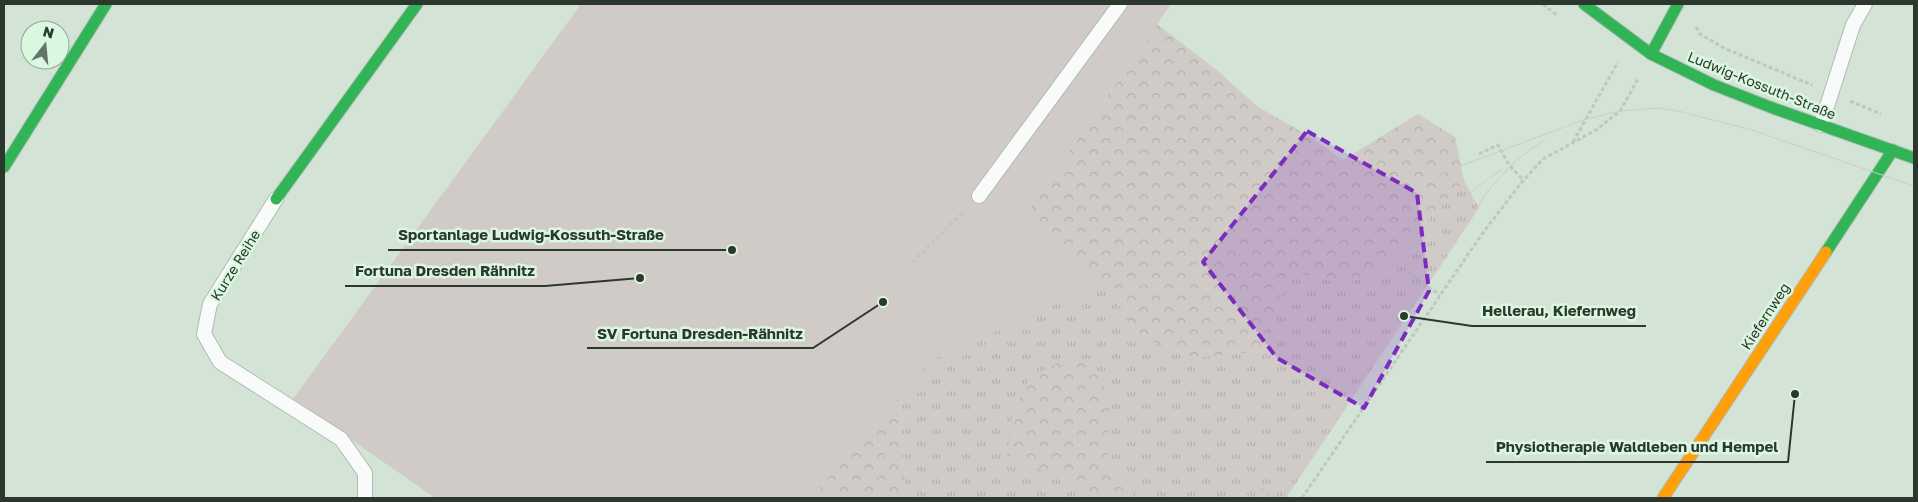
<svg xmlns="http://www.w3.org/2000/svg" width="1918" height="502" font-family="'Golos Text',sans-serif">
	<defs>
		<pattern id="grass-tufts" width="24" height="20" patternUnits="userSpaceOnUse" patternTransform="scale(1.25)"><rect width="24" height="20" fill="#d1cbc8"/><path d="M3 7l-1-3M5 7V3M7 7l1-3M15 17l-1-3M17 17v-4M19 17l1-3" fill="none" stroke="#b4afac"/></pattern>
		<pattern id="forest-crowns" width="20" height="18" patternUnits="userSpaceOnUse" patternTransform="scale(1.25)"><rect width="20" height="18" fill="#d1cbc8"/><path d="M2 6a3 3 0 1 1 6 0M12 15a3 3 0 1 1 6 0" fill="none" stroke="#b4afac"/></pattern>
	</defs>
	<rect width="100%" height="100%" fill="#d3e3d6"/>
	<polygon fill="url(#grass-tufts)" points="1464,181 1479,208 1286,498 906,498 900,395 932,360 1103,282 1141,337 1193,358 1290,270 1344,284 1382,270"/>
	<g fill="url(#forest-crowns)">
		<polygon points="1157,24 1219,72 1258,107 1314,139 1343,160 1418,114 1455,137 1464,181 1382,270 1344,284 1290,271 1262,351 1193,358 1141,337 1103,282 1022,219"/>
		<polygon points="1068,357 1094,369 1110,396 1107,465 1129,484 1133,498 1080,498 1073,475 1043,471 1007,455 1012,414 1030,378"/>
		<polygon points="900,395 906,498 810,498"/>
	</g>
	<polygon fill="#d1cbc8" points="581,4 1171,4 1022,219 1103,282 932,360 810,498 435,498 293,399"/>
	<g fill="none" stroke-linecap="round" stroke-linejoin="round">
		<g stroke="#afbbb1" stroke-width="16">
			<g id="lane">
				<polyline points="1821,125 1853,25 1865,4"/>
				<polyline points="979,196 1120,4"/>
				<polyline points="276,199 210,304 204,334 220,362 341,439 365,473 365,498"/>
			</g>
		</g>
		<g stroke="#afbbb1" stroke-width="13">
			<g id="fast">
				<polyline points="1584,4 1651,54 1714,85 1770,107 1914,158"/>
				<polyline points="1651,54 1678,4"/>
				<polyline points="4,167 106,4"/>
				<polyline points="276,199 417,4"/>
				<polyline points="1826,252 1893,150"/>
			</g>
		</g>
		<g stroke="#afbbb1" stroke-width="13">
			<polyline id="slow" points="1663,498 1826,252"/>
		</g>
		<g stroke="#c0c6c2" stroke-width="3" stroke-dasharray="4 2.5" stroke-linecap="butt">
			<polyline points="1543,4 1558,16"/>
			<polyline points="1696,27 1700,34 1726,49 1812,85"/>
			<polyline points="1850,101 1881,114"/>
			<polyline points="1573,142 1618,62"/>
			<polyline points="1479,154 1498,145 1509,165 1524,181"/>
			<polyline points="913,262 964,211"/>
			<polyline points="1407,272 1440,295"/>
			<polyline points="1261,489 1275,498"/>
			<polyline points="1302,498 1482,234 1521,183 1543,159 1596,130 1620,111 1638,79"/>
		</g>
		<use href="#lane" stroke="#f8fbf9" stroke-width="14"/>
		<use href="#fast" stroke="#30b455" stroke-width="11"/>
		<use href="#slow" stroke="#ff9f0a" stroke-width="11"/>
		<g stroke="#caceca" stroke-width="1">
			<path d="M 878,498 C 874,454 908,395 943,368 C 958,357 977,349 994,341 L 1586,119 L 1620,111 L 1658,108 L 1678,111 L 1749,129 L 1914,186"/>
			<path d="M 1246,498 L 1411,251 C 1438,221 1467,192 1501,170"/>
			<polyline points="1282,498 1488,191 1516,160 1544,140"/>
		</g>
	</g>
	<path fill="#7b2cbf" fill-opacity="0.2" stroke="#7b2cbf" stroke-width="4" stroke-dasharray="10 6" stroke-linejoin="round" d="M 1307,131 L 1417,193 L 1429,291 L 1364,408 L 1277,358 L 1203,262 Z"/>
	<g text-anchor="middle" dominant-baseline="central" stroke-width="5" stroke-linejoin="round" paint-order="stroke">
		<g font-size="14" fill="#2c372d" stroke="#daf7df">
			<text transform="translate(1762 85) rotate(22)">Ludwig-Kossuth-Straße</text>
			<text transform="translate(235 265) rotate(-58)">Kurze Reihe</text>
			<text transform="translate(1765 316) rotate(-57)">Kiefernweg</text>
		</g>
	</g>
	<path fill="none" stroke="#2c372d" stroke-width="2" d="M732 250L674 250H388M640 278L545 286H345M1404 316L1472 326H1646M883 302L813 348H587M1795 394L1788 462H1486"/>
	<g fill="#2c372d" stroke="#daf7df" stroke-width="2">
		<circle cx="732" cy="250" r="5"/>
		<circle cx="640" cy="278" r="5"/>
		<circle cx="1404" cy="316" r="5"/>
		<circle cx="883" cy="302" r="5"/>
		<circle cx="1795" cy="394" r="5"/>
	</g>
	<g font-size="15" text-anchor="middle" font-weight="bold" fill="#2c372d" stroke="#daf7df" stroke-width="5" stroke-linejoin="round" paint-order="stroke">
		<text x="531" y="240">Sportanlage Ludwig-Kossuth-Straße</text>
		<text x="445" y="276">Fortuna Dresden Rähnitz</text>
		<text x="1559" y="316">Hellerau, Kiefernweg</text>
		<text x="700" y="339">SV Fortuna Dresden-Rähnitz</text>
		<text x="1637" y="452">Physiotherapie Waldleben und Hempel</text>
	</g>
	<rect width="1918" height="502" fill="none" stroke="#2c372d" stroke-width="10"/>
	<g transform="translate(45 45) rotate(16)"><circle r="24" fill="#daf7df" stroke="#94aa98"/>
	<path d="M0-4L9 19L0 12L-9 19Z" fill="#667368"/>
	<text y="-8" font-size="14" font-weight="bold" text-anchor="middle" fill="#2c372d">N</text>
	</g>
</svg>
